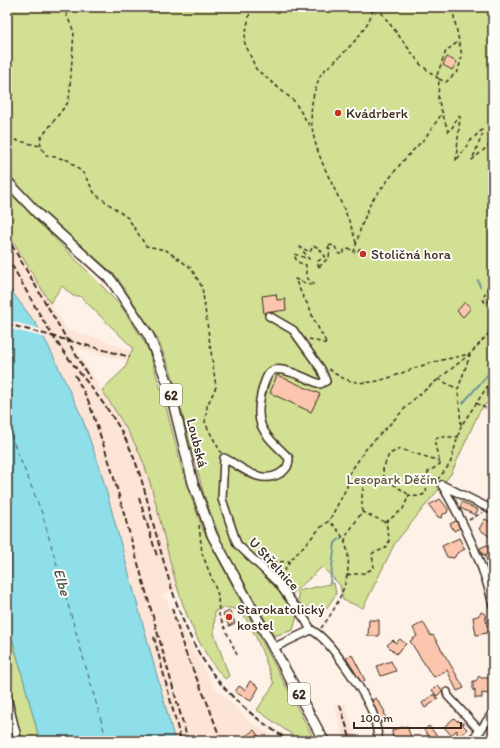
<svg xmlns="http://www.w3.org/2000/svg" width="500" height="748" font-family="Itim,sans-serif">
	<rect width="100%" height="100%" fill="#fdf1e8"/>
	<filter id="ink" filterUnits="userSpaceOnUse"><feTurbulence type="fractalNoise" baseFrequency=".025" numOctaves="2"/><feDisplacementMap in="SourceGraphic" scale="8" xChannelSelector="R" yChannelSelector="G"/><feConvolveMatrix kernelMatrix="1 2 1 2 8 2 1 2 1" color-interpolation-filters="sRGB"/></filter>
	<g filter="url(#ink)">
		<g fill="#fce4d6">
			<polygon points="7,231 67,330 99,339 133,351 129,361 75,348 133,441 148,475 178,590 163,594 215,688 248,720 280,741 175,741 100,468 81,415 48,345 36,324 7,285"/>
			<polygon points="345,704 352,726 357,741 346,741 341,729 335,706"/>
			<polygon points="493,724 493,741 477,741"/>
		</g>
		<g fill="#d1e093" stroke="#868558">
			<polygon points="7,7 493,7 493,396 479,412 451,474 395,543 363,608 343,600 340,585 322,567 288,598 297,616 293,630 274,636 222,543 204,495 171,372 157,338 116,276 44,213 7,173"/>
			<path d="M 7,190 L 103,287 L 123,309 L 147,346 L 164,399 L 185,481 L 204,532 L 315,741 L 301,741 L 257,710 L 274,684 C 268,667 253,623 241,613 C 233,606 224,607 215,611 L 214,633 L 229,676 L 225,679 C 175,623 170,546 148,476 C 139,445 119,417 102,390 L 125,368 L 133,348 L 80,296 L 73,296 L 62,286 L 50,303 L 7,231 Z"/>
			<polygon points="334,583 336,594 326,609 315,611 299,603 298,591"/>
			<polygon points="7,619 40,741 22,741 7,682"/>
		</g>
		<polygon fill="#8edfe9" stroke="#6d9798" points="7,285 36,324 48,345 81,415 100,468 175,741 40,741 7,619"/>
		<polygon fill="#fdf1e8" points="7,320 40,329 46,338 7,328"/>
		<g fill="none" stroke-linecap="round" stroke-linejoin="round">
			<g stroke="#6d9798" stroke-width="2">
				<polyline points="478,280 480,287"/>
				<polyline points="489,292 493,294"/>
				<polyline points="463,403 493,369"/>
				<polyline points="330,583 335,543 342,537"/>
			</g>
			<polyline stroke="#505751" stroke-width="1" stroke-dasharray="5 4" stroke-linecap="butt" points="7,426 42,513 107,741"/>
		</g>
		<g fill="#fbc6ad" stroke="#3b2a1e">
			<polygon points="447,57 457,62 452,70 443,65"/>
			<polygon points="276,294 277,300 285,299 286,310 272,312 269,311 264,314 262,296"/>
			<polygon points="465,302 471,308 463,317 457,311"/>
			<polygon points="277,375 320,394 311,412 270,393"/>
			<polygon points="440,499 448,509 447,513 443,514 442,518 438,517 429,505"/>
			<polygon points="462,502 478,510 475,515 460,508"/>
			<polygon points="485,519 493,523 493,539 479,529"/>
			<polygon points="456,521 460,528 454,531 450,524"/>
			<polygon points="459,538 465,549 457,553 454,558 447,557 442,546"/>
			<polygon points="487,545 489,553 483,555 480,548"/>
			<polygon points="491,553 493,557 492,575 485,555"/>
			<polygon points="230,611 235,623 229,626 223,614"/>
			<polygon points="481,612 485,614 487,626 490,629 487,633 476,635 473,617 478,616"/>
			<polygon points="369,620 379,620 379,636 368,636"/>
			<polygon points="423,622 431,636 433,635 439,645 464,688 457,691 447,670 434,677 429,671 410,641 417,636 413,628"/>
			<polygon points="400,639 406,644 396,654 387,645 393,640 396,643"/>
			<polygon points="352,655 365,680 361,682 346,658"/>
			<polygon points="391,661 396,671 381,676 377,666"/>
			<polygon points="479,676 481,678 488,678 489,682 489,694 482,693 482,698 475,698 475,689 473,691 473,681 476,681"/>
			<polygon points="250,681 259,687 251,701 235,692 239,686 245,690"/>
			<polygon points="438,685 442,691 437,696 432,690"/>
			<polygon points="434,694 438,699 425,708 422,703"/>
			<polygon points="376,698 384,710 386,721 381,723 372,700"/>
			<polygon points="454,718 458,722 458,720 461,723 464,723 463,725 467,729 457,740 457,730 451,735 444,727"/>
			<polygon points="407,726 412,740 393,741 392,730"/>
			<polygon points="429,726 441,741 433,741 424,730"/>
			<polygon points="254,730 262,741 238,741 250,733"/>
		</g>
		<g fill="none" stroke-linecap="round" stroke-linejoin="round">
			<g stroke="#3b2a1e" stroke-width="10">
				<g id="minor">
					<path d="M 269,316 L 293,330 L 321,369 L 326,381 L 320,384 C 309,380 285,367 274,370 C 267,372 265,381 263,387 C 252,425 263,433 289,458 C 289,466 286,470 279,474 C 259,485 241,466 224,458 L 222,499 L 237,544 L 278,583 L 306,621 L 311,630"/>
					<path d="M 442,485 C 464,523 483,562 493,605"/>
					<polyline points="442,485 493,510"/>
					<path d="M 273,648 L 311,630 C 329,637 366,695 373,714 C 376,723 377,732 379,741"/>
					<polyline points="447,692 448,696 480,731"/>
					<polyline points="7,697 18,741"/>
					<polyline points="470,741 480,731 493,712"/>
				</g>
			</g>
			<g stroke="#3b2a1e" stroke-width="12">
				<polyline id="major" points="7,181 40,216 111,280 149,336 169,386 193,483 212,535 324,741"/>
			</g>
			<g stroke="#3b2a1e" stroke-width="1.5" stroke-dasharray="4 3" stroke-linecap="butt">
				<polyline points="63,7 74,32 69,101 40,139 41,147 46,155 68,160 84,174 95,194 128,218 146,246 166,250 191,268 202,287 216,387 207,406 205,423 221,453"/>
				<polyline points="251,7 244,41 256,69 294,101 311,128"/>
				<polyline points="377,7 421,65 439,79 438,99 448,131 451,130 458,116 460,117 456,161 470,141 482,130 483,133 472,160 493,142"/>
				<polyline points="7,10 14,7"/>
				<polyline points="437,75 446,51 459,41"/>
				<polyline points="439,79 446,82 458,71 462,56 452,7"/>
				<polyline points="15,140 40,146"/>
				<polyline points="493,157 488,164 493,166"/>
				<path d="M 356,243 C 344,191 298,146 315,90 C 317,86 318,80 320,76 C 323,70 331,65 335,61 C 351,46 368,29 374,7"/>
				<circle cx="361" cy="251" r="2.5"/>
				<polyline points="319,267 329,257 330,250 327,246 334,245 339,254 344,254 344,250 350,249 354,252 361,227 371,202 402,162 425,138 443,112"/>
				<polyline points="493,273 483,299 485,303 493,300"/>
				<polyline points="309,339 327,344 313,318 309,306 304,299 295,279 313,286 314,284 306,277 306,265 297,262 294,254 309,259 300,247 310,252 313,246 318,247 325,256 317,262 319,267"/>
				<path d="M 329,369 C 361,396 390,376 424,365 C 438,360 454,358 469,354"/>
				<polyline points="438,379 458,389"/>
				<polyline points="476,403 493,412"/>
				<polyline points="461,425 458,389 470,355"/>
				<path d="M 427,481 L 428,472 L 440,464 C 439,456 434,447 435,439 L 440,437 L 459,437"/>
				<polyline points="408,494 384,478 383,469 389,454 400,449 440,461"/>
				<polyline points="362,512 385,522"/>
				<polyline points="469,520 483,512"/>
				<polyline points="199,525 202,553 218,595 219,615 237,655"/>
				<polyline points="345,542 346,536 362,512 362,496 364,483 370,479 384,478"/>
				<polyline points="266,563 290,561"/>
				<path d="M 347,575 L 364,573 L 374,568 L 372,554 C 375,551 380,551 384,549 C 393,543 387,531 386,522 L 403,509 L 409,495 C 415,497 420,497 426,493 L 427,481 L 438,479 L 450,464 L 461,426 L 493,378"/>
				<polyline points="281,577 290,561 324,524 329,521 347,487 349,474 366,449 415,398 470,354 491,331 493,324"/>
				<path d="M 321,628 C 338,607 356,571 345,543 C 343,535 335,527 329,521"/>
			</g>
			<use href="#minor" stroke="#fdfcf7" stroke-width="7"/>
			<use href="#major" stroke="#fdfcf7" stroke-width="9"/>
			<g stroke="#3b2a1e" stroke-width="2" stroke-dasharray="6 3" stroke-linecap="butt">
				<polyline points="7,237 90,379"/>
				<path d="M 7,257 C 25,287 41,320 61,348 C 83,379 109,406 126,440 C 139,466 146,495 153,523 C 181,625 194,681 290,741"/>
				<polyline points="7,324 130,357"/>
				<polyline points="75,375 88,400 110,464 188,741"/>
				<polyline points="139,498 157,556"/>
				<polyline points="172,608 184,649 209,707 221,741"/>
				<polyline points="154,637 181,741"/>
				<polyline points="340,705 351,741"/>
			</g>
		</g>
	</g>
	<g fill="#c8321e" stroke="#fdfcf7" stroke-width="1.5">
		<circle cx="338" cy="113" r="4"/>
		<circle cx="363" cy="254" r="4"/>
		<circle cx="229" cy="617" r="4"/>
	</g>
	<g text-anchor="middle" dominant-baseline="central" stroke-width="4" stroke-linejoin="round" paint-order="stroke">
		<g fill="#fdfcf7" stroke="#75695f" stroke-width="1">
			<rect x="160" y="384" width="22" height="22" rx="3"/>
			<rect x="288" y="683" width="22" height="22" rx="3"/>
		</g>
		<g font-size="13" font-weight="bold" fill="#3b2a1e">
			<text x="171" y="395">62</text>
			<text x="299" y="694">62</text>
		</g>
		<g font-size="14" fill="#3b2a1e" stroke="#fdfcf7" text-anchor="start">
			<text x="346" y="113">Kvádrberk</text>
			<text x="371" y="254">Stoličná hora</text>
			<text x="237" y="609">Starokatolický<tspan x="237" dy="16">kostel</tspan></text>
		</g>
		<g font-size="14" fill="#3b2a1e" stroke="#fdfcf7">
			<text transform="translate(197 443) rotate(76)">Loubská</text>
			<text transform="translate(274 564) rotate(47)">U Střelnice</text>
		</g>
		<g font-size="14" fill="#60583b" stroke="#fdfcf7">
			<text x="392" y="479">Lesopark Děčín</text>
		</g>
		<g font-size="15" font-style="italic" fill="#505751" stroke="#fdfcf7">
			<text transform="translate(62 582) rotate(74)">Elbe</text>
		</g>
	</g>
	<rect width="500" height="748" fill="none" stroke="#fdfcf7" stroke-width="24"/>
	<rect x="12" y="12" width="476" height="724" fill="none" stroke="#3b2a1e" stroke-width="1.5" filter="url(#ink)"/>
	<path d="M354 722v6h107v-6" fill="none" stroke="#3b2a1e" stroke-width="2"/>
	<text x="360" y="722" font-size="12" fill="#3b2a1e" stroke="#fdfcf7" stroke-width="3" paint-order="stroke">100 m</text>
</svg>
